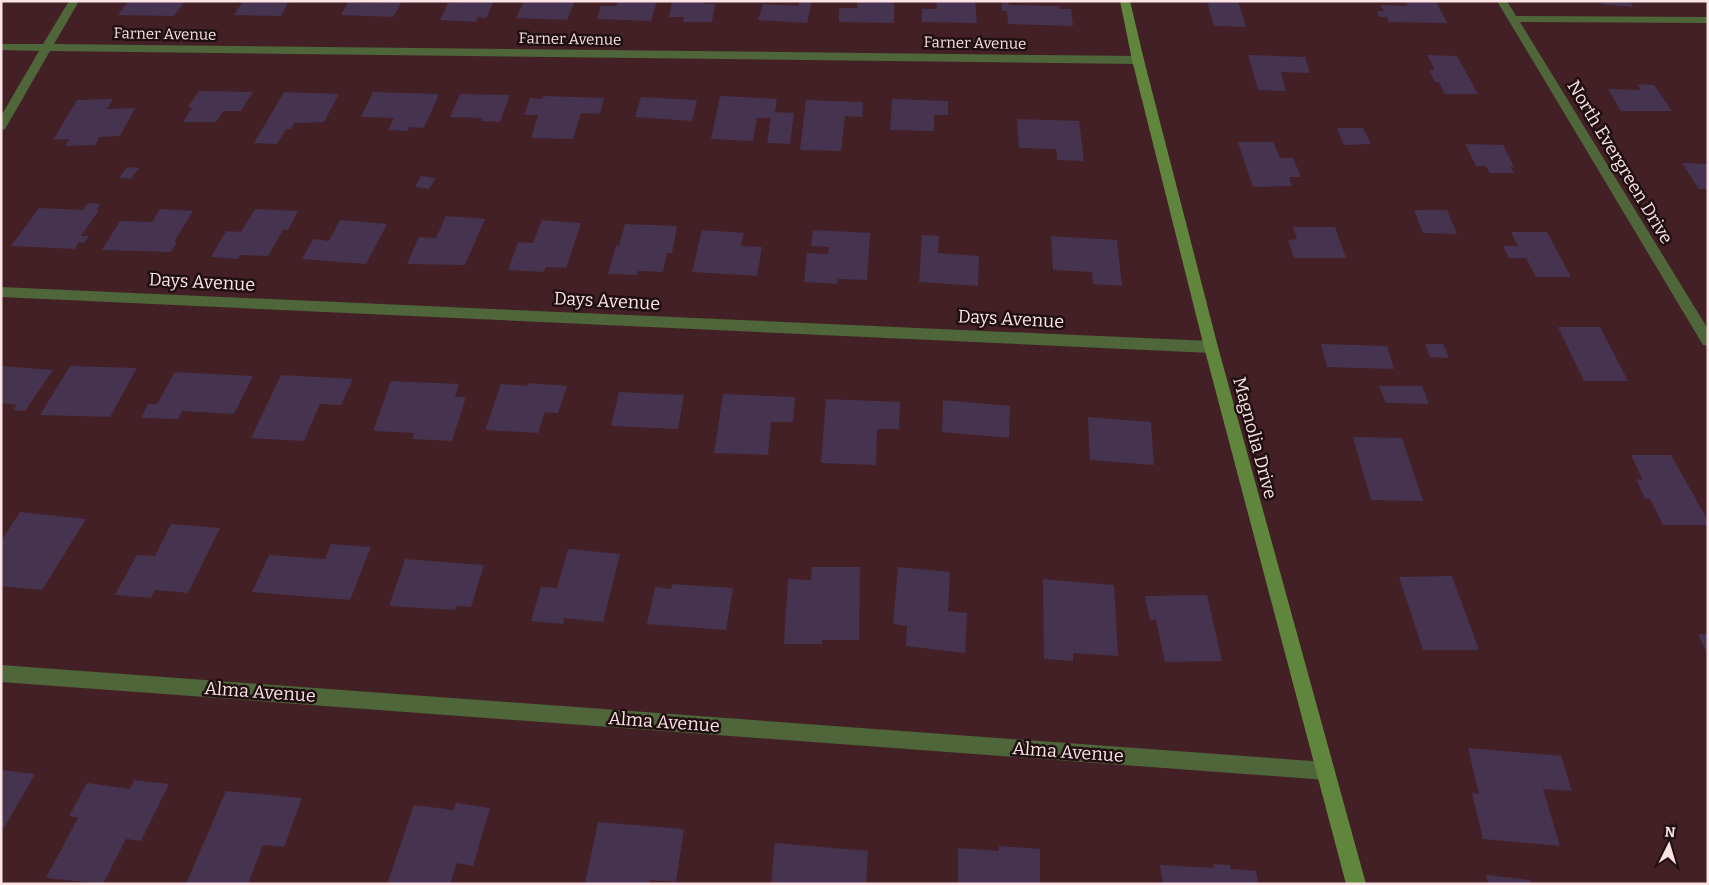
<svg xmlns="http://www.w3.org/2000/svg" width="1709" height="885" font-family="Bitter,serif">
	<rect width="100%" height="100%" fill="#432025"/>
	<g fill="#453350">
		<polygon points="129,1 185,1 174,16 118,15"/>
		<polygon points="243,1 289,1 281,16 234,15"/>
		<polygon points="349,1 363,3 402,1 393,17 341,15"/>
		<polygon points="459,1 494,1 486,18 478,17 476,22 440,20 448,3 458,3"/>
		<polygon points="524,1 575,1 567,20 516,18"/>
		<polygon points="618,1 657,1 651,21 597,19 601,6 616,6"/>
		<polygon points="672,1 704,1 704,4 715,4 712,22 683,22 684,17 669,17"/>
		<polygon points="800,1 812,1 807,23 758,20 763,4 798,6"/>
		<polygon points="857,1 894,1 894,23 839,22 839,8 857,8"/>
		<polygon points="936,1 975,1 977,23 922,22 922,9 937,9"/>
		<polygon points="1207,1 1238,1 1246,27 1214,26"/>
		<polygon points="1406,1 1436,1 1447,23 1389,22 1387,17 1379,17 1377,11 1384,11 1381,5 1408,6"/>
		<polygon points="1599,1 1630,1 1633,7 1601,4"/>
		<polygon points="1002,2 1008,2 1009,5 1059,6 1060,9 1071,9 1073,26 1008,24 1007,11 1002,11"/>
		<polygon points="1248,55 1305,57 1310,73 1281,72 1286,91 1258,90"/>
		<polygon points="1427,55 1457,56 1478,94 1445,94 1439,82 1435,82 1429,70 1435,70"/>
		<polygon points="1638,84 1654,85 1672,111 1621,111 1608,89 1641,90"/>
		<polygon points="199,91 253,92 241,111 223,111 216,122 183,122 192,108 188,107"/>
		<polygon points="284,92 339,94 324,122 294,123 291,129 286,129 277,144 254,143"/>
		<polygon points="373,92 439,94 424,128 409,127 408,131 388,130 394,118 361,117"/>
		<polygon points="460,94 510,95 500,122 481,121 483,118 450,117"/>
		<polygon points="543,96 604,98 600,114 581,113 573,139 531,138 538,115 524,115 530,98 542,99"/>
		<polygon points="720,96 777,99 775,112 794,113 790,144 767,143 771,118 757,118 753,141 711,139"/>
		<polygon points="641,97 697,100 692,121 635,117"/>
		<polygon points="113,99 107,109 135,108 120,136 99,137 95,145 65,146 69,139 53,140 77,100"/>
		<polygon points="892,99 948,101 948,115 934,115 934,131 890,130"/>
		<polygon points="806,100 863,102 862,117 845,116 841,151 800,150"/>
		<polygon points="1017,119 1079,121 1084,161 1057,160 1056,149 1019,148"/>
		<polygon points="1337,128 1363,128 1371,144 1344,145"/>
		<polygon points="1238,142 1273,142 1280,158 1293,158 1301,177 1289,177 1292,186 1253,187"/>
		<polygon points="1465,144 1503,145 1514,167 1511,167 1514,173 1490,173 1486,166 1476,166"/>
		<polygon points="1682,163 1708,164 1708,189 1699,189"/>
		<polygon points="127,167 139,168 131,179 119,178"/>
		<polygon points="421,176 436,178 429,189 415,187"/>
		<polygon points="88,203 101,204 96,210 99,210 81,236 89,236 84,243 79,242 75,249 11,246 39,208 83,210"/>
		<polygon points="160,209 193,211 174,242 177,242 171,252 102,250 120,221 152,222"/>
		<polygon points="255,209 298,211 288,230 283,230 268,256 240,255 238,259 211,257 226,231 241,232"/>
		<polygon points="1414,210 1447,210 1457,234 1423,233"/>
		<polygon points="446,216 485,219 465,265 407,264 419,237 436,238"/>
		<polygon points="340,220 387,224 366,264 302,259 313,239 329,241"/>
		<polygon points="542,220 581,223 566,268 546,267 544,272 508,270 518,242 533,243"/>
		<polygon points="625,224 677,226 672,253 667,253 663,272 638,271 637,275 608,274 616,246 619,246"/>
		<polygon points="1293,227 1335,227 1346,258 1294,258 1288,240 1297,239"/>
		<polygon points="702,230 744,233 741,246 762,247 757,276 692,272"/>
		<polygon points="813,230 870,233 867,280 838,279 837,284 804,282 807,253 828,254 829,247 811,246"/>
		<polygon points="1511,232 1547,232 1571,277 1536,277 1526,258 1509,258 1503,246 1518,246"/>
		<polygon points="922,235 939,236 938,253 979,256 978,286 919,282"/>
		<polygon points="1051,236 1117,240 1122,286 1093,284 1092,272 1053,270"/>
		<polygon points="1558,327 1600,327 1628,381 1584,381"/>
		<polygon points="1321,344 1387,346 1394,369 1327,367"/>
		<polygon points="1425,344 1443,344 1449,358 1430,357"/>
		<polygon points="1,366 53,370 25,411 13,410 17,405 1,403"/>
		<polygon points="70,366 137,368 110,417 40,415"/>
		<polygon points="175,372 253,376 234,414 182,411 178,419 141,418 148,404 157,404"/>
		<polygon points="281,375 353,379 341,405 320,404 304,441 251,438"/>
		<polygon points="391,381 459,384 455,397 466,397 452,441 412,439 415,433 373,431"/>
		<polygon points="529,383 567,386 558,413 545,412 538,433 485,430 501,384 527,386"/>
		<polygon points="1379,386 1422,386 1429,404 1386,403"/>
		<polygon points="619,392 684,395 678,429 611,426"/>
		<polygon points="723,394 795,397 793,422 771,422 768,455 714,453"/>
		<polygon points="826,399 900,402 899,429 877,429 876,465 821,463"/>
		<polygon points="943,400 1010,406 1009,438 942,432"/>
		<polygon points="1088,417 1151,422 1154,465 1090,460"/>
		<polygon points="1353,437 1402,438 1423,501 1371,500"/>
		<polygon points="1631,455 1671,455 1708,521 1708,525 1663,525 1650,499 1645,499 1636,479 1643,480"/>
		<polygon points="20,512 86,519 42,590 1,586 1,541"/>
		<polygon points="171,524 220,528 188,593 155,590 151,598 115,595 137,555 155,556"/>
		<polygon points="331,544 371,547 350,600 252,592 269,555 325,559"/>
		<polygon points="568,549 620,554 603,622 564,618 563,624 531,621 541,587 557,588"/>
		<polygon points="405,559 484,565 471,607 456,606 455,610 389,606"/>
		<polygon points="812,567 860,567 859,640 822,640 822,644 784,644 788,579 811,580"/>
		<polygon points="898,567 950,572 948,611 967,613 965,653 906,646 907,626 893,624"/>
		<polygon points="1452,576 1479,650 1423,650 1399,577"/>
		<polygon points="1043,579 1114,585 1118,656 1073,653 1073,661 1044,659"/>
		<polygon points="672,584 733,588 726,630 647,624 655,587 671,589"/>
		<polygon points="1207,595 1222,661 1165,662 1156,620 1150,620 1145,596"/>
		<polygon points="1698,634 1708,634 1708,655"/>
		<polygon points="1468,748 1561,756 1572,791 1543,789 1560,846 1483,839 1472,793 1479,794"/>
		<polygon points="1,770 35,774 4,828 1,827"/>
		<polygon points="134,780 169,784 141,841 126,839 103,884 46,878 78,818 69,816 87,783 130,789"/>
		<polygon points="226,791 302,798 284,847 263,845 248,884 186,884"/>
		<polygon points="456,803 490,808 473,866 457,863 450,884 387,884 414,805 454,810"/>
		<polygon points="598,822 684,829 676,882 650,880 649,884 585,884"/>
		<polygon points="775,843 868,851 866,884 771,884"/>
		<polygon points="999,846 1040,849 1040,884 958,884 958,848 999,851"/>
		<polygon points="1213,864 1230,865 1231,869 1256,871 1258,884 1163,884 1160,865 1214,868"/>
		<polygon points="1486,875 1530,880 1531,884 1488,884"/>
	</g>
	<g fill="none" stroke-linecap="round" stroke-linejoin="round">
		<g fill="#4e6639" fill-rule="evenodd">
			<polygon points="69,1 79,1 54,44 1138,56 1144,60 1138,64 50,51 5,129 1,130 1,116 39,51 1,50 1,44 43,44"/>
			<polygon points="1497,1 1507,1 1516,16 1708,17 1708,23 1520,22 1708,329 1708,346 1703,345"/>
			<polygon points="1,287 1211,341 1216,343 1218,347 1216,351 1211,353 1,297"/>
			<polygon points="1,665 1326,762 1332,765 1335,771 1332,777 1326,780 1,682"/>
		</g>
		<polygon fill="#5f863c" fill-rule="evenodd" points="1120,1 1130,1 1144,60 1218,347 1366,884 1346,884 1204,347 1132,60"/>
	</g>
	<g text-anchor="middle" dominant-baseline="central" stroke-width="5" stroke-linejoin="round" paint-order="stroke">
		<g font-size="15" fill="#fce3e5" stroke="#1f0f11">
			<text transform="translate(165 34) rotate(1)">Farner Avenue</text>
			<text transform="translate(570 39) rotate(1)">Farner Avenue</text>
			<text transform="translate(975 43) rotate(1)">Farner Avenue</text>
		</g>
		<g font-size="18" fill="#fce3e5" stroke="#1f0f11">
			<text transform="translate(1620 162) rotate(59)">North Evergreen Drive</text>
			<text transform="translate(202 282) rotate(3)">Days Avenue</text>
			<text transform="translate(607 301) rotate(3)">Days Avenue</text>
			<text transform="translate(1011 319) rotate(3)">Days Avenue</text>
			<text transform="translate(1255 438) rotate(75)">Magnolia Drive</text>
			<text transform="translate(260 692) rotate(4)">Alma Avenue</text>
			<text transform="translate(664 722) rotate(4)">Alma Avenue</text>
			<text transform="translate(1068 752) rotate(4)">Alma Avenue</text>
		</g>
	</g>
	<rect width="1709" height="885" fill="none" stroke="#fce3e5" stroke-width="5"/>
	<g transform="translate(1669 845) rotate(5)" stroke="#1f0f11" stroke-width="4" paint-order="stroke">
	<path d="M0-4L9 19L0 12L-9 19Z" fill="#fce3e5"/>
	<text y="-8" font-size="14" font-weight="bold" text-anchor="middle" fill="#fce3e5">N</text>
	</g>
</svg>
